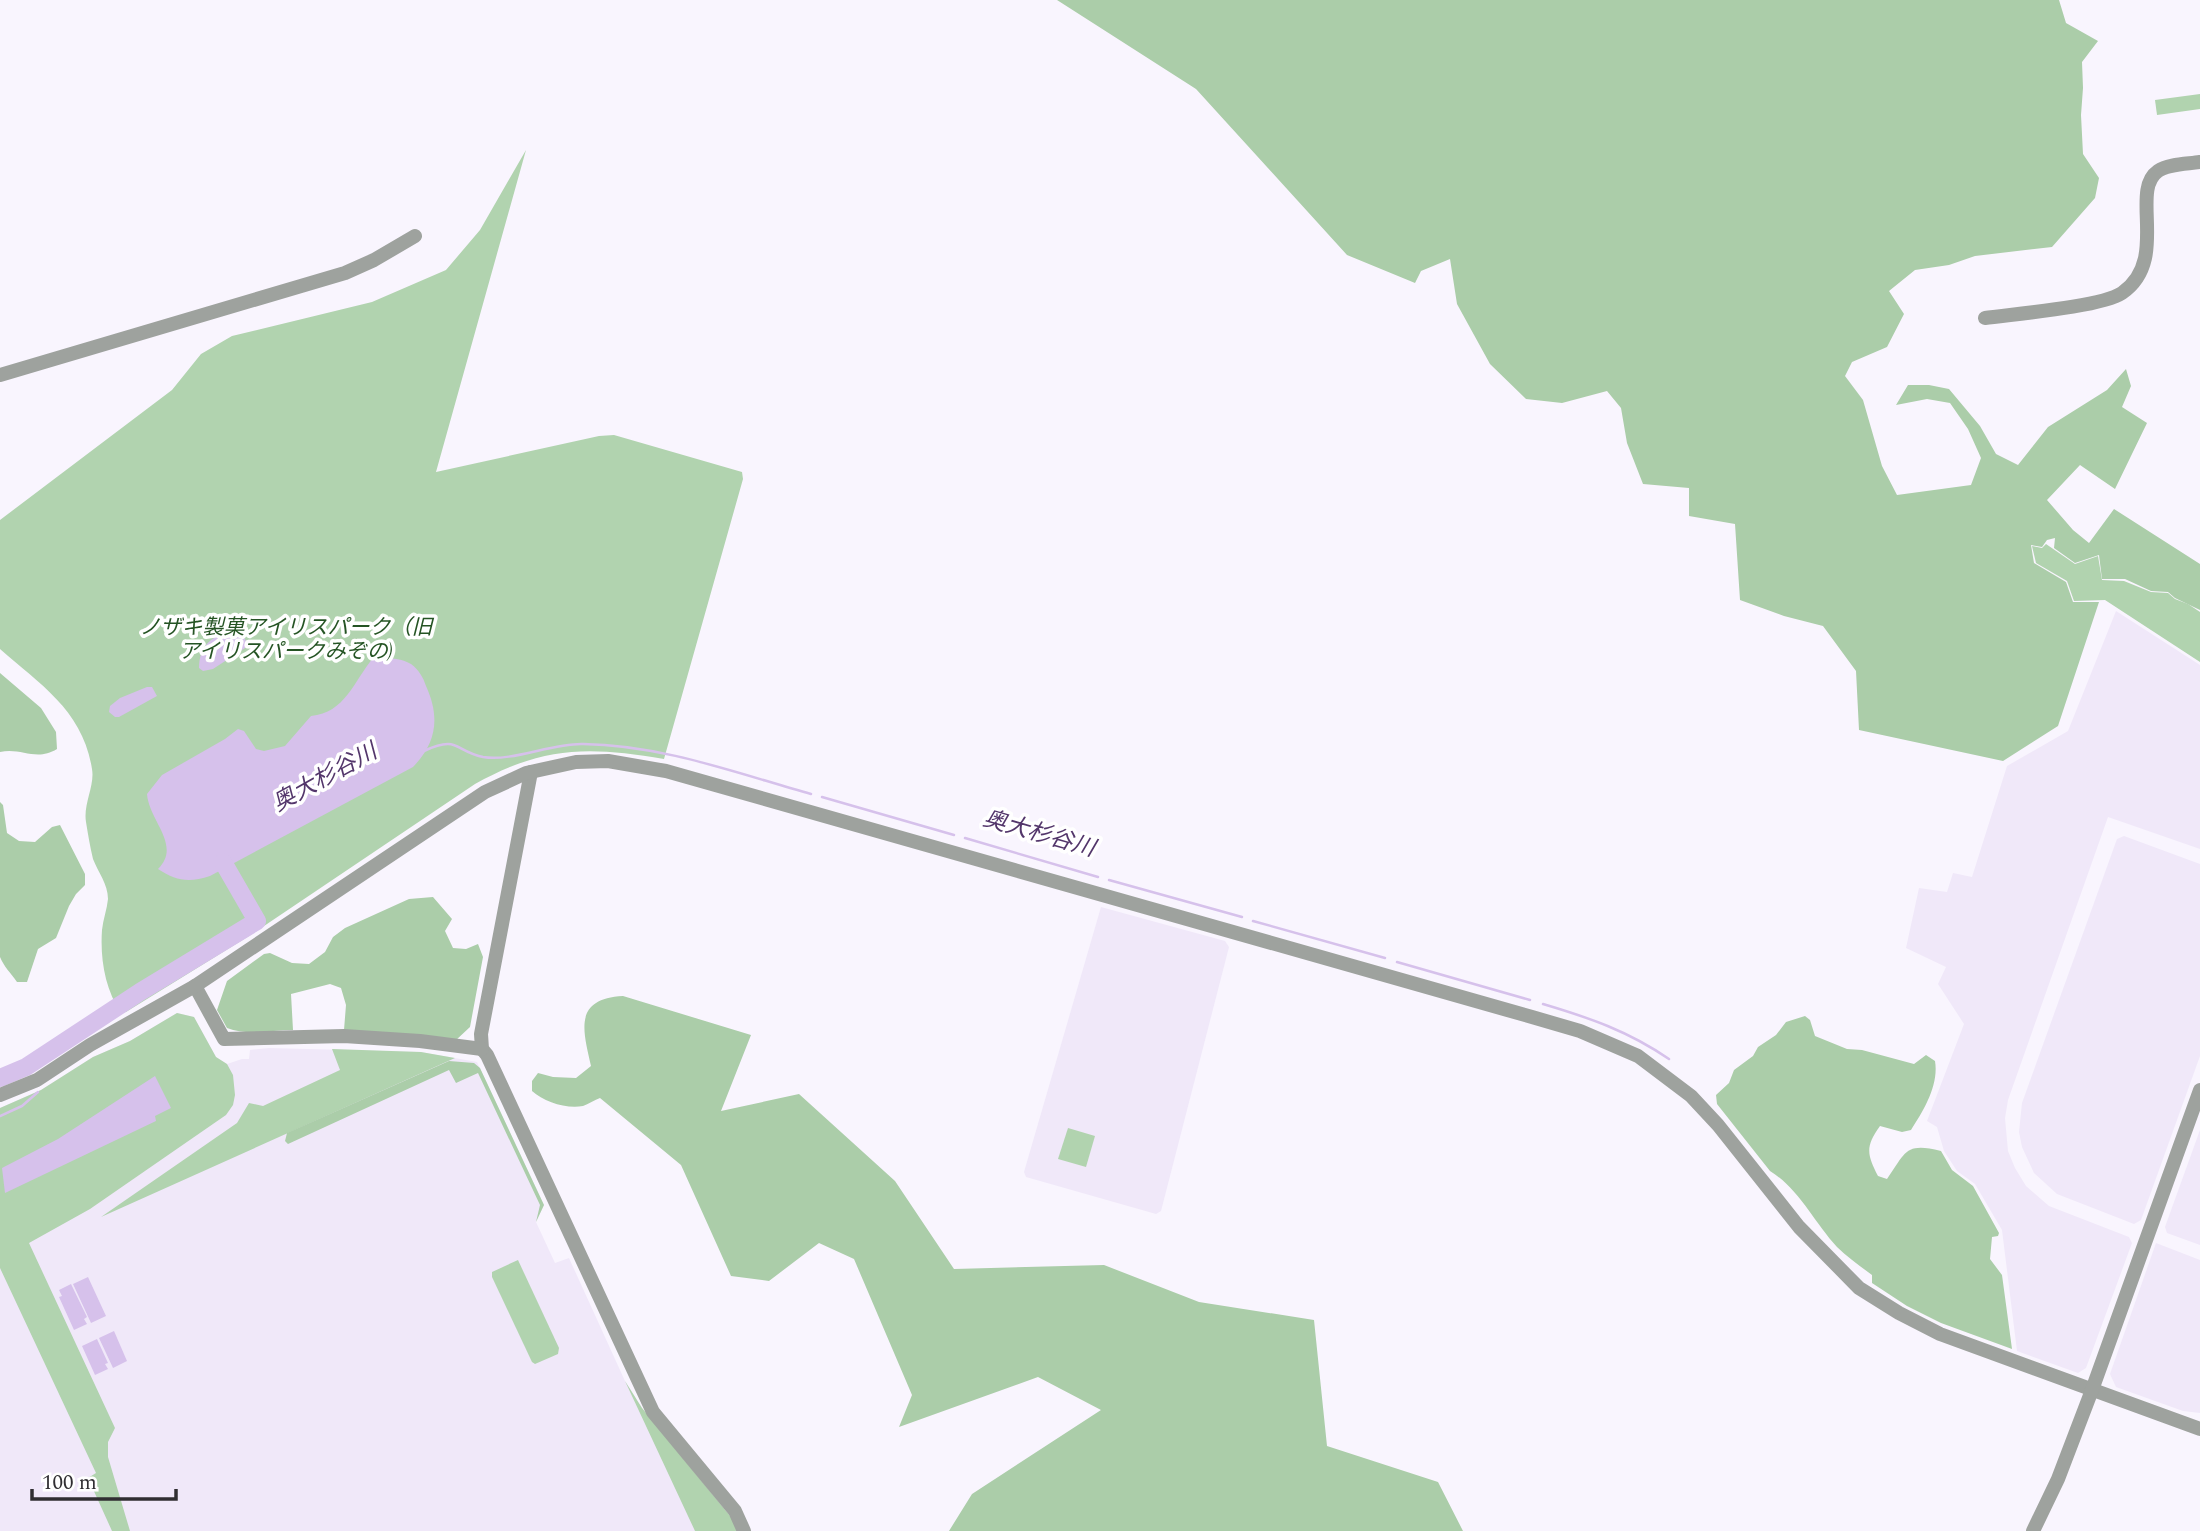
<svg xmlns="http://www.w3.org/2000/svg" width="2200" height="1531" font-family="Spectral,'Noto Sans JP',serif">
	<rect width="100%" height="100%" fill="#f9f5fe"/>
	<g fill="#f0e8f9">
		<polygon points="2116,611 2200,665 2200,849 2108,817 2008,1100 2005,1118 2008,1151 2015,1168 2026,1186 2049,1206 2129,1237 2132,1243 2086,1368 2078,1373 2017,1351 2002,1230 1975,1184 1957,1171 1944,1151 1937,1127 1927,1121 1964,1024 1938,984 1946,967 1906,948 1919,888 1947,892 1953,873 1972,877 2007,766 2068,731"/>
		<polygon points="2124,836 2200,864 2200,1056 2141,1220 2134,1224 2057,1194 2034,1173 2022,1147 2019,1132 2022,1103 2117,839"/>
		<polygon points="1101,907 1225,941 1229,947 1161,1211 1156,1214 1026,1177 1024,1172"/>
		<polygon points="177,1013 194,1017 216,1057 227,1064 242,1059 249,1059 250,1050 269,1048 421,1052 477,1062 544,1205 536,1222 555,1263 569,1258 625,1381 642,1408 735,1522 738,1531 0,1531 0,1108 41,1090 93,1057 130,1041"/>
		<polygon points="2200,1130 2200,1245 2167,1233 2165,1227"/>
		<polygon points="2156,1243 2200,1260 2200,1413 2183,1411 2116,1387 2110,1374"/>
	</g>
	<g fill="#b1d3af">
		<polygon points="2200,94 2200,109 2157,115 2155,100"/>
		<path d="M 526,150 L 436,472 L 599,436 L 614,435 L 742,472 L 743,479 L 664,759 C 588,746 543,746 475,784 L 249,936 L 126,1012 L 121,1013 C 105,989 100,959 102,930 C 103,920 107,909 108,899 C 108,884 98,872 93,859 C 90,847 88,834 86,822 C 83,804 95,786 92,769 C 83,711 41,685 0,649 L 0,520 L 172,390 L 201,354 L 232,336 L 372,302 L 446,270 L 480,230 Z"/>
		<polygon points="2046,544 2075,564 2098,556 2102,580 2124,581 2151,592 2168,593 2175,599 2188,604 2200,612 2200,662 2105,600 2074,601 2067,581 2036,563 2032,546 2042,548"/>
		<polygon points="177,1013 194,1017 216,1057 227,1064 233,1075 235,1095 233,1105 226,1115 90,1209 29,1243 115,1428 108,1442 108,1457 130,1531 112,1531 88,1478 96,1473 0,1268 0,1108 41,1090 93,1057 130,1041"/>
		<polygon points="332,1049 421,1052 455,1058 101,1217 237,1123 249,1103 263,1106 340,1070"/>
		<polygon points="1068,1128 1095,1136 1086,1167 1058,1159"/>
		<polygon points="518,1260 559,1348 558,1354 535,1364 532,1362 492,1277 492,1272"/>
		<polygon points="625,1381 642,1408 735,1522 738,1531 695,1531"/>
	</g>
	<g fill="#abcda9">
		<polygon points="1057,0 2059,0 2066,23 2098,41 2082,62 2083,88 2081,115 2083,154 2099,178 2095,198 2052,247 1975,256 1949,265 1915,270 1889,291 1904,314 1887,347 1852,362 1845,376 1863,400 1882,466 1897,495 1971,485 1981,458 1968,429 1950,403 1927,399 1896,405 1908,385 1929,385 1949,389 1980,426 1996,454 2018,465 2048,427 2107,390 2126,369 2131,386 2122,407 2147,423 2115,489 2080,465 2047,500 2073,530 2089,543 2114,509 2200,564 2200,610 2175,598 2168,592 2151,591 2125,579 2102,579 2099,555 2075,563 2054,548 2055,538 2047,540 2042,547 2031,545 2034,563 2066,582 2073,602 2099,602 2058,726 2003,761 1859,730 1856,671 1823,626 1784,616 1740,600 1735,524 1689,516 1689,488 1643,484 1627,443 1621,408 1607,391 1562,403 1526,399 1490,364 1457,304 1450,259 1421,271 1415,283 1347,255 1196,89"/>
		<path d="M 0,673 L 41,708 L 56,732 L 57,749 C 36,762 21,747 0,752 Z"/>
		<path d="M 0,802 L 3,805 L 7,833 L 19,841 L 35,842 L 52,827 L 60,825 L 85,874 L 85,885 L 76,894 L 69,906 L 56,938 L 38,949 L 27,982 L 17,982 C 11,973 4,967 0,957 Z"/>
		<path d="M 433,897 L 452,919 L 445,931 L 453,948 L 466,949 L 478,944 L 483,957 L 470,1027 L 455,1041 L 344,1030 L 346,1005 L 341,988 L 330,984 L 291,994 L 293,1030 C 271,1030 247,1036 227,1028 L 217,1010 L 227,981 L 264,954 L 270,953 L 292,963 L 309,964 L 325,952 L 333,937 L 345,928 L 409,899 Z"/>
		<path d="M 623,996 L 751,1035 L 721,1111 L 799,1094 L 895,1181 L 954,1269 L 1104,1265 L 1199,1302 L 1314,1320 L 1327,1446 L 1438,1482 L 1463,1531 L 949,1531 L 972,1494 L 1101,1410 L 1038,1377 L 899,1427 L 912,1395 L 854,1259 L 819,1243 L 769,1281 L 731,1276 L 681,1165 L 600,1098 C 595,1100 588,1104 583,1106 C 566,1109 544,1102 532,1091 L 532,1081 L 538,1073 L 553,1077 L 576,1078 L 591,1066 C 583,1030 573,999 623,996 Z"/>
		<path d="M 1805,1016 L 1810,1020 L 1815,1036 L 1847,1049 L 1862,1050 L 1914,1064 L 1926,1055 L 1935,1061 C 1939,1085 1924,1110 1911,1130 L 1902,1132 L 1880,1126 C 1865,1147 1867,1154 1878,1176 L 1887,1179 C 1906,1152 1905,1142 1941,1151 L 1952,1170 L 1973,1186 L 1999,1233 L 1998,1236 L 1992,1237 L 1990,1259 L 2002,1275 L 2012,1349 L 1941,1323 L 1907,1306 L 1872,1283 L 1872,1275 C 1860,1266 1847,1257 1837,1247 C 1814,1222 1799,1189 1770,1171 L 1717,1104 L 1716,1095 L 1729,1083 L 1734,1070 L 1753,1056 L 1758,1047 L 1776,1035 L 1786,1022 Z"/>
		<polygon points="449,1061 474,1063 480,1068 544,1205 536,1222 540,1205 478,1073 456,1083 449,1070 288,1144 285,1141 287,1133"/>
	</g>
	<g fill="#d6c1eb">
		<path d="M 234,632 L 241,632 L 247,643 L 245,648 L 213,669 L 203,671 L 199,668 C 199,645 213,634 234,632 Z"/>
		<path d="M 373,658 C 386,658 399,657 411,664 C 419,670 423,677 426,686 C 440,717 437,742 413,767 L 210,876 C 189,883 176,881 158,869 C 182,845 149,821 147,794 L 162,775 L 225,739 L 238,729 L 244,731 L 256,749 L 264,751 L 285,746 L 311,716 C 345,713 354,681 373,658 Z"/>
		<polygon points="147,687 152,687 157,696 119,717 115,717 109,712 110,706 120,698"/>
		<polygon points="155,1076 171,1108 155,1116 156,1121 5,1193 2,1168 58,1139"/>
		<polygon points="88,1277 106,1316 91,1323 73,1284"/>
		<polygon points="71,1284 87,1317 84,1319 87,1324 74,1330 59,1297 62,1296 59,1290"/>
		<polygon points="114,1331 127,1361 113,1368 99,1338"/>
		<polygon points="97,1339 108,1363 105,1364 108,1369 95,1375 82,1346"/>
	</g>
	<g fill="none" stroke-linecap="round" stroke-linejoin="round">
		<g stroke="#d6c1eb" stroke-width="2.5">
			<path d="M 424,751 C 459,735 454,751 483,757 C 512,762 552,743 583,744 C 662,745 736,773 811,794"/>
			<polyline points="822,797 954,835"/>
			<polyline points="965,838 1098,877"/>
			<polyline points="1109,880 1242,917"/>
			<polyline points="1253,921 1385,958"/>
			<polyline points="1397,962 1530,1000"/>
			<path d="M 1543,1004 C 1590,1018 1628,1031 1669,1059"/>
			<polyline points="0,1116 22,1106 38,1092"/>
		</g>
		<polyline stroke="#d6c1eb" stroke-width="18" points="0,1078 26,1067 140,992 257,921 223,862"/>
		<g stroke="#9ea29e" stroke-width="14">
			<path d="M 1985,318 C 2014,314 2101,307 2122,293 C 2170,260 2129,191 2158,171 C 2168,164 2188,164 2200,162"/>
			<polyline points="0,375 345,273 374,260 415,236"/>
			<polyline points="531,772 481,1034 482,1049 487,1055 653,1412 735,1511 744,1531"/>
			<polyline points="195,986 224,1039 344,1036 420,1041 482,1049"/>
			<polyline points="0,1095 37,1080 90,1045 195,986 485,792 526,773 576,762 608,761 666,771 1532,1017 1580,1031 1638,1056 1691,1096 1718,1125 1799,1227 1859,1288 1899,1313 1940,1334 2200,1429"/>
			<polyline points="2033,1531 2058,1479 2092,1390 2200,1090"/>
		</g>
	</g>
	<g text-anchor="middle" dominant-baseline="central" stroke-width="7" stroke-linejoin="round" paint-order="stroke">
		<g font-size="21" font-style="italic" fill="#255424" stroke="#fff">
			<text x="286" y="628">ノザキ製菓アイリスパーク（旧<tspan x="286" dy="24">アイリスパークみぞの)</tspan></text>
		</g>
		<g font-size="23" font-style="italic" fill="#53366b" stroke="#fff">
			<text transform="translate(325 778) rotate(-29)">奥大杉谷川</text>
			<text transform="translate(1039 834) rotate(16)">奥大杉谷川</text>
		</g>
	</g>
	<path d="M32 1489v10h144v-10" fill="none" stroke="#302e32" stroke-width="3.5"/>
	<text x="42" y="1489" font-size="21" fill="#302e32" stroke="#ffffff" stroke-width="5" paint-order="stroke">100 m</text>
</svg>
